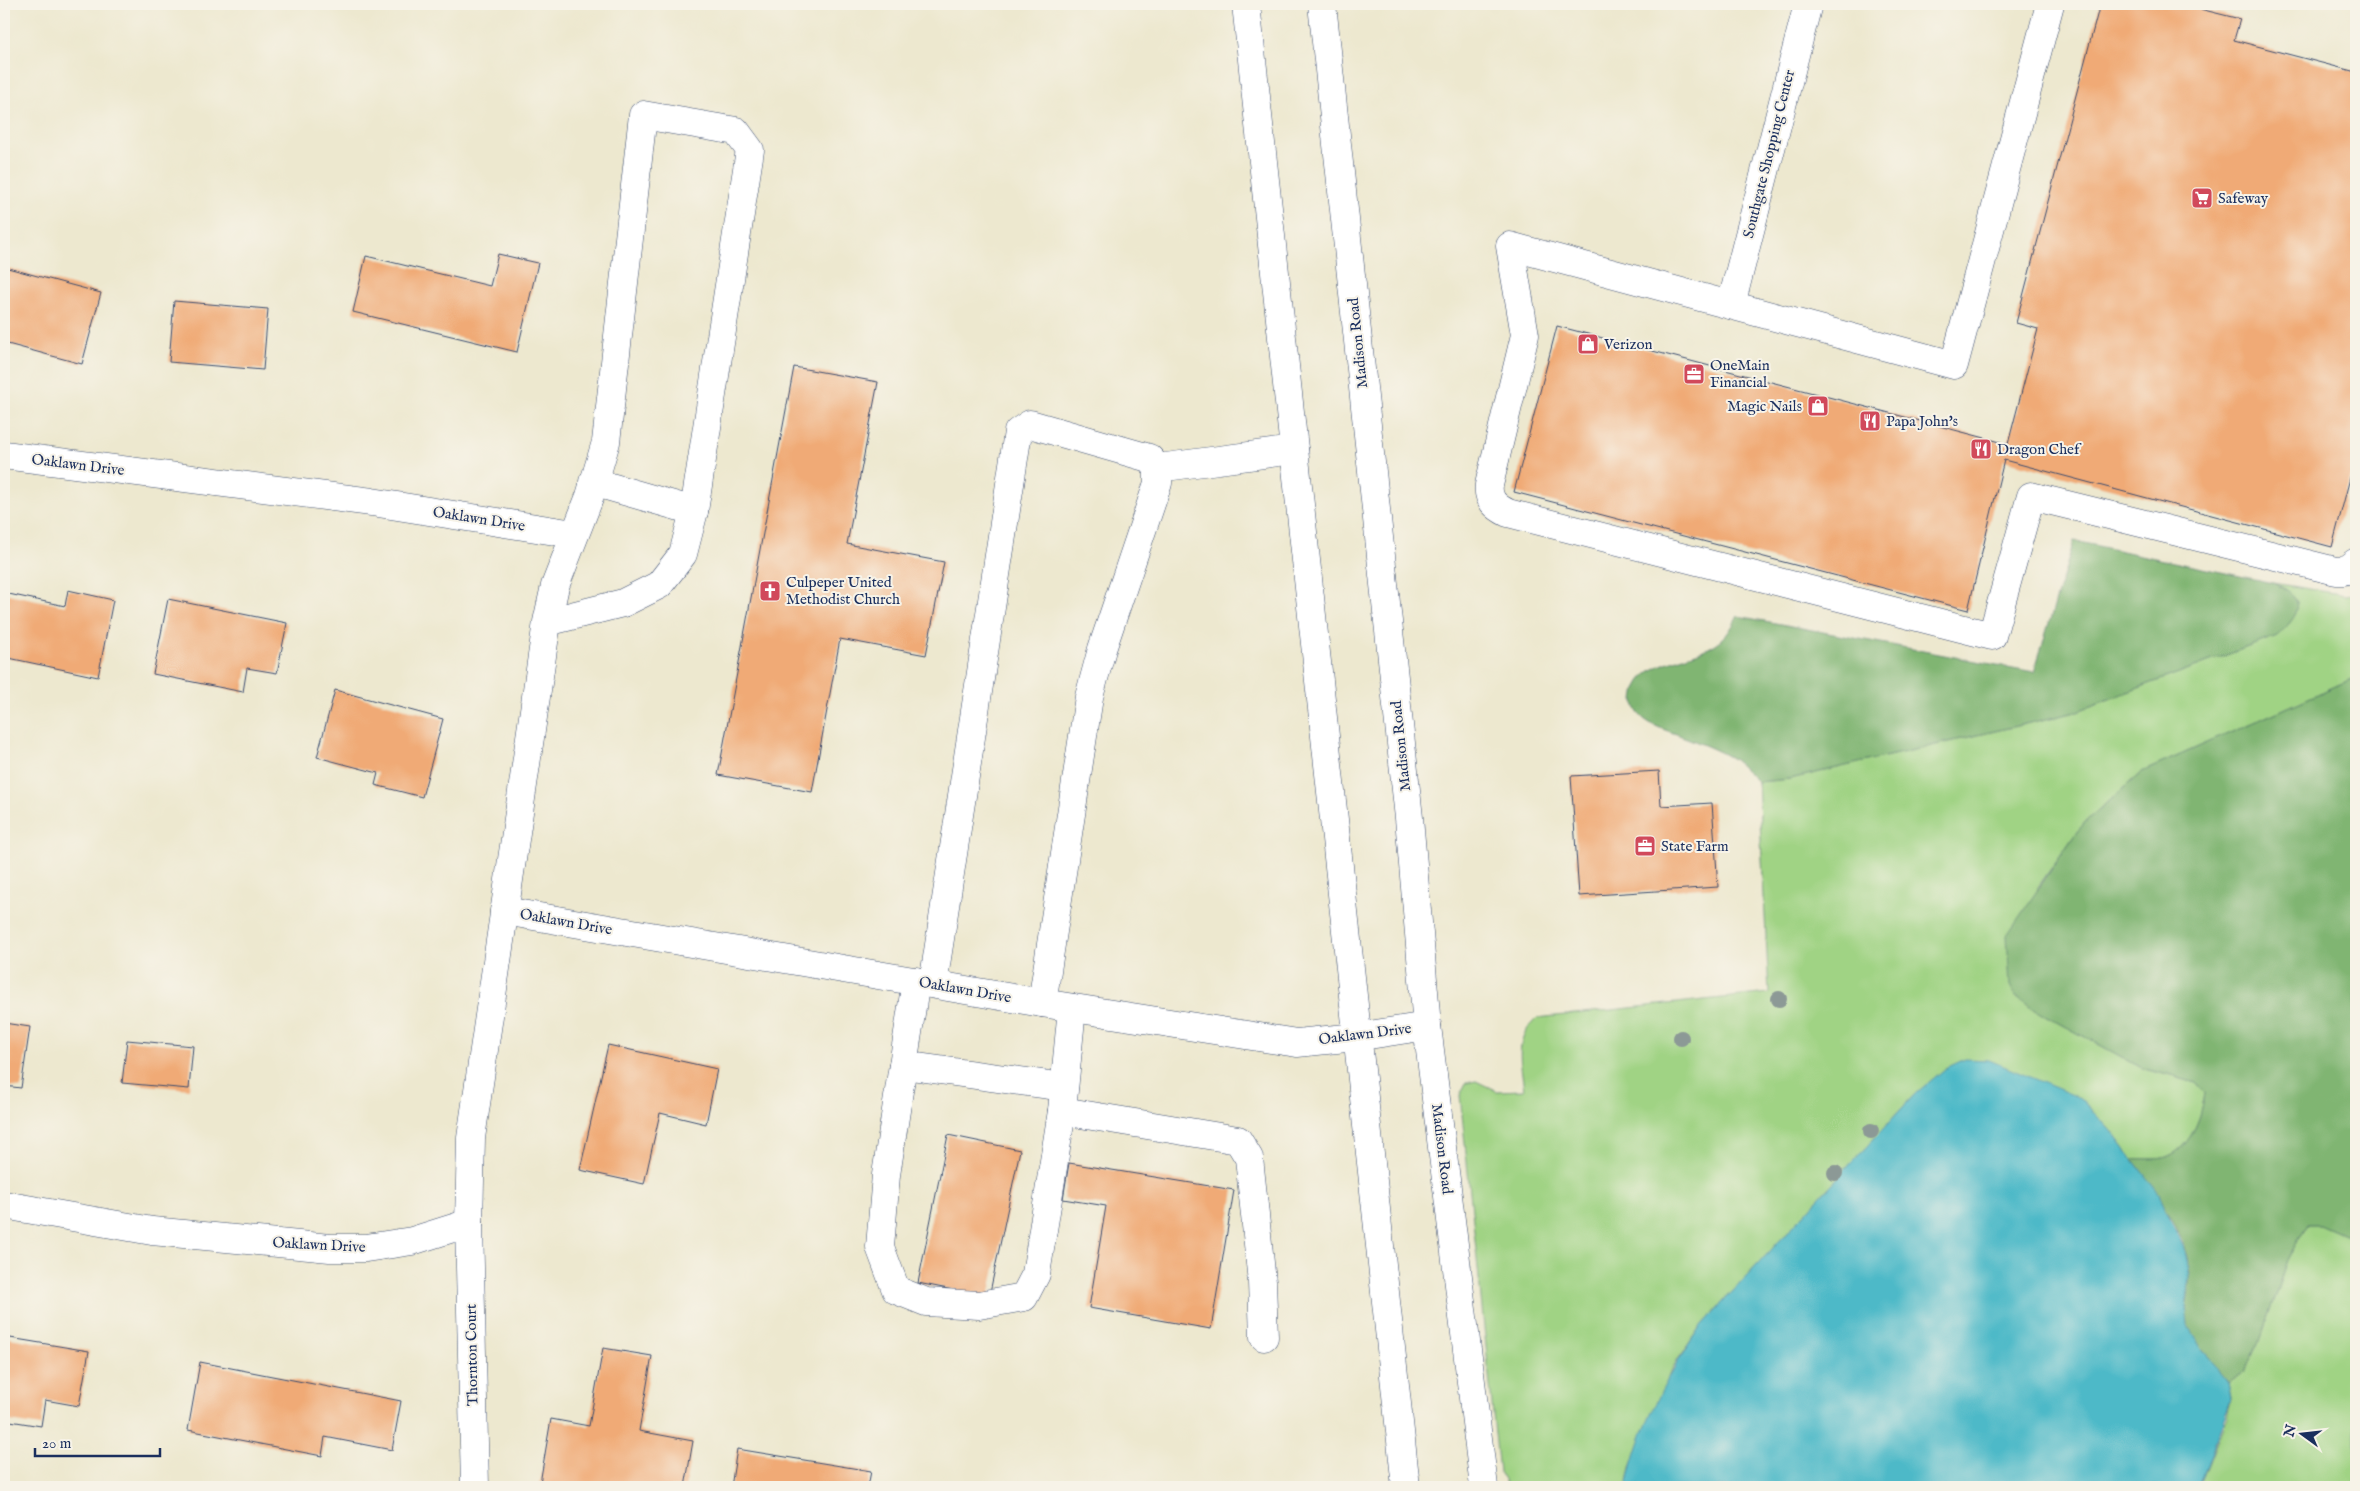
<svg xmlns="http://www.w3.org/2000/svg" width="2360" height="1491" font-family="'IM FELL English',serif">
	<rect width="100%" height="100%" fill="#f7f3e8"/>
	<filter id="ink" filterUnits="userSpaceOnUse"><feTurbulence type="fractalNoise" baseFrequency=".02" numOctaves="2"/><feDisplacementMap in="SourceGraphic" scale="10" xChannelSelector="R" yChannelSelector="G"/><feConvolveMatrix kernelMatrix="1 2 1 2 8 2 1 2 1" color-interpolation-filters="sRGB"/></filter>
	<filter id="wash" filterUnits="userSpaceOnUse"><feTurbulence type="fractalNoise" baseFrequency=".0096" numOctaves="4" result="noise"/><feDisplacementMap in="SourceGraphic" scale="20" xChannelSelector="R" yChannelSelector="G"/><feGaussianBlur stdDeviation="1.12" result="paint"/><feColorMatrix in="noise" values="0 0 0 0 0 0 0 0 0 0 0 0 0 0 0 0 0 1.4 0 .05"/><feComposite in="paint" operator="in"/></filter>
	<g filter="url(#wash)">
		<rect width="100%" height="100%" fill="#ede8cf"/>
		<g fill="#a0d384" stroke="#5e8171">
			<path d="M 2273,583 L 2346,595 L 2356,593 L 2356,677 L 2142,772 L 2088,819 L 2076,833 L 2038,887 L 2016,996 L 2030,1007 L 2142,1068 L 2196,1083 L 2205,1093 C 2202,1117 2190,1151 2163,1158 C 2156,1160 2141,1158 2132,1159 L 2111,1131 L 2080,1098 L 1916,1093 L 1700,1327 L 1673,1367 L 1631,1467 L 1627,1487 L 1527,1487 L 1526,1484 L 1517,1487 L 1506,1484 L 1499,1472 L 1460,1095 L 1466,1083 L 1476,1081 L 1497,1091 L 1524,1090 C 1521,1060 1513,1041 1537,1018 L 1769,993 L 1758,782 L 1790,779 L 2072,713 L 2277,636 C 2301,613 2308,598 2273,583 Z"/>
			<polygon points="2308,1224 2320,1224 2356,1240 2356,1487 2199,1487 2227,1416 2231,1399 2228,1384 2243,1372 2251,1360 2259,1343 2288,1258"/>
		</g>
		<g fill="#80b572" stroke="#4e7268">
			<path d="M 2074,541 L 2273,583 C 2308,598 2302,613 2277,636 L 2072,713 L 1790,779 L 1758,782 C 1750,775 1742,766 1733,759 C 1718,750 1700,743 1684,737 C 1665,729 1628,722 1635,693 C 1644,657 1695,661 1720,641 C 1728,635 1733,625 1738,616 L 2034,672 Z"/>
			<path d="M 2356,677 L 2356,1240 L 2320,1224 L 2308,1224 L 2288,1258 L 2259,1343 L 2251,1360 L 2243,1372 L 2228,1384 C 2216,1364 2198,1348 2188,1327 C 2181,1312 2191,1294 2190,1278 C 2189,1238 2155,1189 2132,1159 C 2141,1158 2156,1160 2163,1158 C 2190,1151 2202,1117 2205,1093 L 2196,1083 L 2142,1068 L 2030,1007 L 2016,996 L 2010,986 L 2007,935 L 2076,833 L 2088,819 L 2142,772 Z"/>
		</g>
		<path fill="#4db9c8" stroke="#347493" d="M 1965,1059 L 1989,1060 L 2080,1098 L 2111,1131 L 2159,1194 L 2186,1255 L 2190,1278 L 2186,1307 L 2188,1326 L 2203,1351 L 2218,1367 L 2228,1384 L 2231,1399 L 2199,1487 L 1627,1487 C 1639,1428 1667,1376 1700,1327 L 1916,1093 L 1946,1068 Z"/>
		<g id="blocks">
			<g fill="#f0aa76">
				<polygon points="2100,4 2180,4 2240,19 2234,40 2356,72 2356,455 2332,547 2004,460 1968,610 1514,492 1557,326 2008,444 2038,329 2016,323"/>
				<polygon points="498,254 538,263 517,352 353,312 366,256 490,286"/>
				<polygon points="4,267 101,293 82,364 4,343"/>
				<polygon points="174,301 268,309 263,370 169,362"/>
				<polygon points="794,367 878,382 847,544 944,562 926,655 840,639 812,792 718,775"/>
				<polygon points="68,590 113,600 98,677 4,657 4,593 65,606"/>
				<polygon points="168,599 287,623 277,673 247,668 243,692 153,674"/>
				<polygon points="335,690 443,719 422,797 375,785 378,773 317,757"/>
				<polygon points="1659,771 1661,806 1712,803 1718,887 1579,896 1571,776"/>
				<polygon points="4,1023 30,1027 21,1088 4,1086"/>
				<polygon points="127,1040 193,1046 189,1089 122,1083"/>
				<polygon points="608,1045 717,1069 706,1124 660,1113 644,1184 580,1170"/>
				<polygon points="948,1135 1020,1150 989,1297 918,1283"/>
				<polygon points="1069,1163 1234,1190 1211,1329 1089,1308 1106,1206 1063,1199"/>
				<polygon points="4,1337 89,1351 79,1406 45,1400 41,1426 4,1420"/>
				<polygon points="603,1348 652,1356 639,1431 693,1441 685,1487 566,1487 540,1483 551,1419 589,1426"/>
				<polygon points="200,1362 401,1401 392,1450 325,1437 322,1456 188,1430"/>
				<polygon points="737,1449 871,1471 868,1487 731,1487"/>
			</g>
		</g>
	</g>
	<g filter="url(#ink)">
		<use href="#blocks" fill-opacity="0" stroke="#3a4b6f" stroke-width="1"/>
		<g fill="none" stroke-linecap="round" stroke-linejoin="round">
			<g stroke="#3a4b6f" stroke-width="29">
				<g id="minor">
					<path d="M 2050,4 L 1954,365 L 1510,246 L 1525,335 L 1489,485 C 1487,500 1496,507 1508,513 L 1992,636 L 2031,496 L 2336,571 L 2344,571 L 2356,562"/>
					<polyline points="1731,305 1808,4"/>
					<polyline points="4,455 372,502 574,534"/>
					<polyline points="1158,468 1294,450"/>
					<polyline points="593,482 694,511"/>
					<polyline points="504,911 1042,1003 1297,1043 1356,1037 1427,1026"/>
					<polyline points="916,981 886,1175 880,1247 896,1290 926,1302 979,1305 1024,1297 1036,1274 1062,1111 1072,1008"/>
					<polyline points="933,984 1018,432 1030,424 1149,458 1158,468 1158,483 1102,649 1089,697 1042,1003"/>
					<polyline points="903,1065 1064,1087"/>
					<polyline points="1062,1111 1238,1140 1249,1158 1262,1282 1264,1337"/>
					<polyline points="4,1205 152,1231 330,1248 366,1248 412,1241 469,1223"/>
					<polyline points="475,1487 469,1223 471,1138 547,622 555,586 590,496 606,442 643,115 736,131 750,150 694,511 683,554 659,585 623,603 547,622"/>
				</g>
			</g>
			<g stroke="#3a4b6f" stroke-width="29">
				<g id="major">
					<polyline points="1246,4 1406,1487"/>
					<polyline points="1322,4 1409,818 1427,1026 1484,1487"/>
				</g>
			</g>
			<use href="#minor" stroke="#fff" stroke-width="28"/>
			<use href="#major" stroke="#fff" stroke-width="28"/>
		</g>
		<g fill="#8c9996">
			<circle cx="1779" cy="999" r="8"/>
			<circle cx="1681" cy="1038" r="8"/>
			<circle cx="1871" cy="1131" r="8"/>
			<circle cx="1835" cy="1173" r="8"/>
		</g>
	</g>
	<defs>
		<g id="supermarket-square" transform="scale(1.125)"><rect x="-9" y="-9" width="18" height="18" rx="4" fill="#d1495b" stroke="#f7f3e8"/><path d="M-6-5.5h2.5l.6 2H6L4.5 2H-2.5L-4.4-4H-6ZM-1.5 3.2a1.3 1.3 0 1 0 .1 0ZM3 3.2a1.3 1.3 0 1 0 .1 0Z" fill="#fff"/></g>
		<g id="shop-square" transform="scale(1.125)"><rect x="-9" y="-9" width="18" height="18" rx="4" fill="#d1495b" stroke="#f7f3e8"/><path d="M-5-2.5h2.3a2.7 3.5 0 0 1 5.4 0H5L5.5 6h-11ZM-1.5-2.5h3a1.5 2.3 0 0 0-3 0Z" fill="#fff"/></g>
		<g id="office-square" transform="scale(1.125)"><rect x="-9" y="-9" width="18" height="18" rx="4" fill="#d1495b" stroke="#f7f3e8"/><path d="M-6-3h4V-5.5h4V-3h4V5H-6ZM-1-4.5V-3h2v-1.5ZM-6 0V1H6V0Z" fill="#fff"/></g>
		<g id="restaurant-square" transform="scale(1.125)"><rect x="-9" y="-9" width="18" height="18" rx="4" fill="#d1495b" stroke="#f7f3e8"/><path d="M-5-6h1v4h1v-4h1v4h1v-4h1v5L-1.5 .5V6h-2V.5L-5-1ZM5-6V6H3V1.5H1.5Q1.5-4 5-6Z" fill="#fff"/></g>
		<g id="church-square" transform="scale(1.125)"><rect x="-9" y="-9" width="18" height="18" rx="4" fill="#d1495b" stroke="#f7f3e8"/><path d="M-1.2-6h2.4v3.5h3.3v2.4h-3.3V6h-2.4V-.1h-3.3v-2.4h3.3Z" fill="#fff"/></g>
	</defs>
	<g fill-rule="evenodd">
		<use href="#supermarket-square" x="2202" y="198"/>
		<use href="#shop-square" x="1588" y="344"/>
		<use href="#office-square" x="1694" y="374"/>
		<use href="#shop-square" x="1818" y="406"/>
		<use href="#restaurant-square" x="1870" y="421"/>
		<use href="#restaurant-square" x="1981" y="449"/>
		<use href="#church-square" x="770" y="591"/>
		<use href="#office-square" x="1645" y="846"/>
	</g>
	<g text-anchor="middle" dominant-baseline="central" stroke-width="4" stroke-linejoin="round" paint-order="stroke">
		<g font-size="15" fill="#1b2f5e" stroke="#f7f3e8">
			<text transform="translate(1769 154) rotate(-76)">Southgate Shopping Center</text>
			<text transform="translate(1358 343) rotate(-96)">Madison Road</text>
			<text transform="translate(78 465) rotate(7)">Oaklawn Drive</text>
			<text transform="translate(479 519) rotate(9)">Oaklawn Drive</text>
			<text transform="translate(1401 746) rotate(-96)">Madison Road</text>
			<text transform="translate(566 922) rotate(10)">Oaklawn Drive</text>
			<text transform="translate(965 990) rotate(10)">Oaklawn Drive</text>
			<text transform="translate(1365 1034) rotate(-7)">Oaklawn Drive</text>
			<text transform="translate(1442 1149) rotate(83)">Madison Road</text>
			<text transform="translate(319 1245) rotate(3)">Oaklawn Drive</text>
			<text transform="translate(472 1355) rotate(-91)">Thornton Court</text>
		</g>
		<g font-size="15" fill="#1b2f5e" stroke="#f7f3e8" text-anchor="start">
			<text x="2218" y="198">Safeway</text>
			<text x="1604" y="344">Verizon</text>
			<text x="1710" y="365">OneMain<tspan x="1710" dy="17">Financial</tspan></text>
			<text x="1802" y="406" text-anchor="end">Magic Nails</text>
			<text x="1886" y="421">Papa John's</text>
			<text x="1997" y="449">Dragon Chef</text>
			<text x="786" y="582">Culpeper United<tspan x="786" dy="17">Methodist Church</tspan></text>
			<text x="1661" y="846">State Farm</text>
		</g>
	</g>
	<rect width="2360" height="1491" fill="none" stroke="#f7f3e8" stroke-width="20"/>
	<g transform="translate(2302 1434) rotate(285)" stroke="#f7f3e8" stroke-width="4" paint-order="stroke">
	<path d="M0-4L9 19L0 12L-9 19Z" fill="#1b2f5e"/>
	<text y="-8" font-size="14" font-weight="bold" text-anchor="middle" fill="#1b2f5e">N</text>
	</g>
	<path d="M35 1448v8h125v-8" fill="none" stroke="#1b2f5e" stroke-width="2.5"/>
	<text x="42" y="1448" font-size="15" fill="#1b2f5e" stroke="#f7f3e8" stroke-width="4" paint-order="stroke">20 m</text>
</svg>
